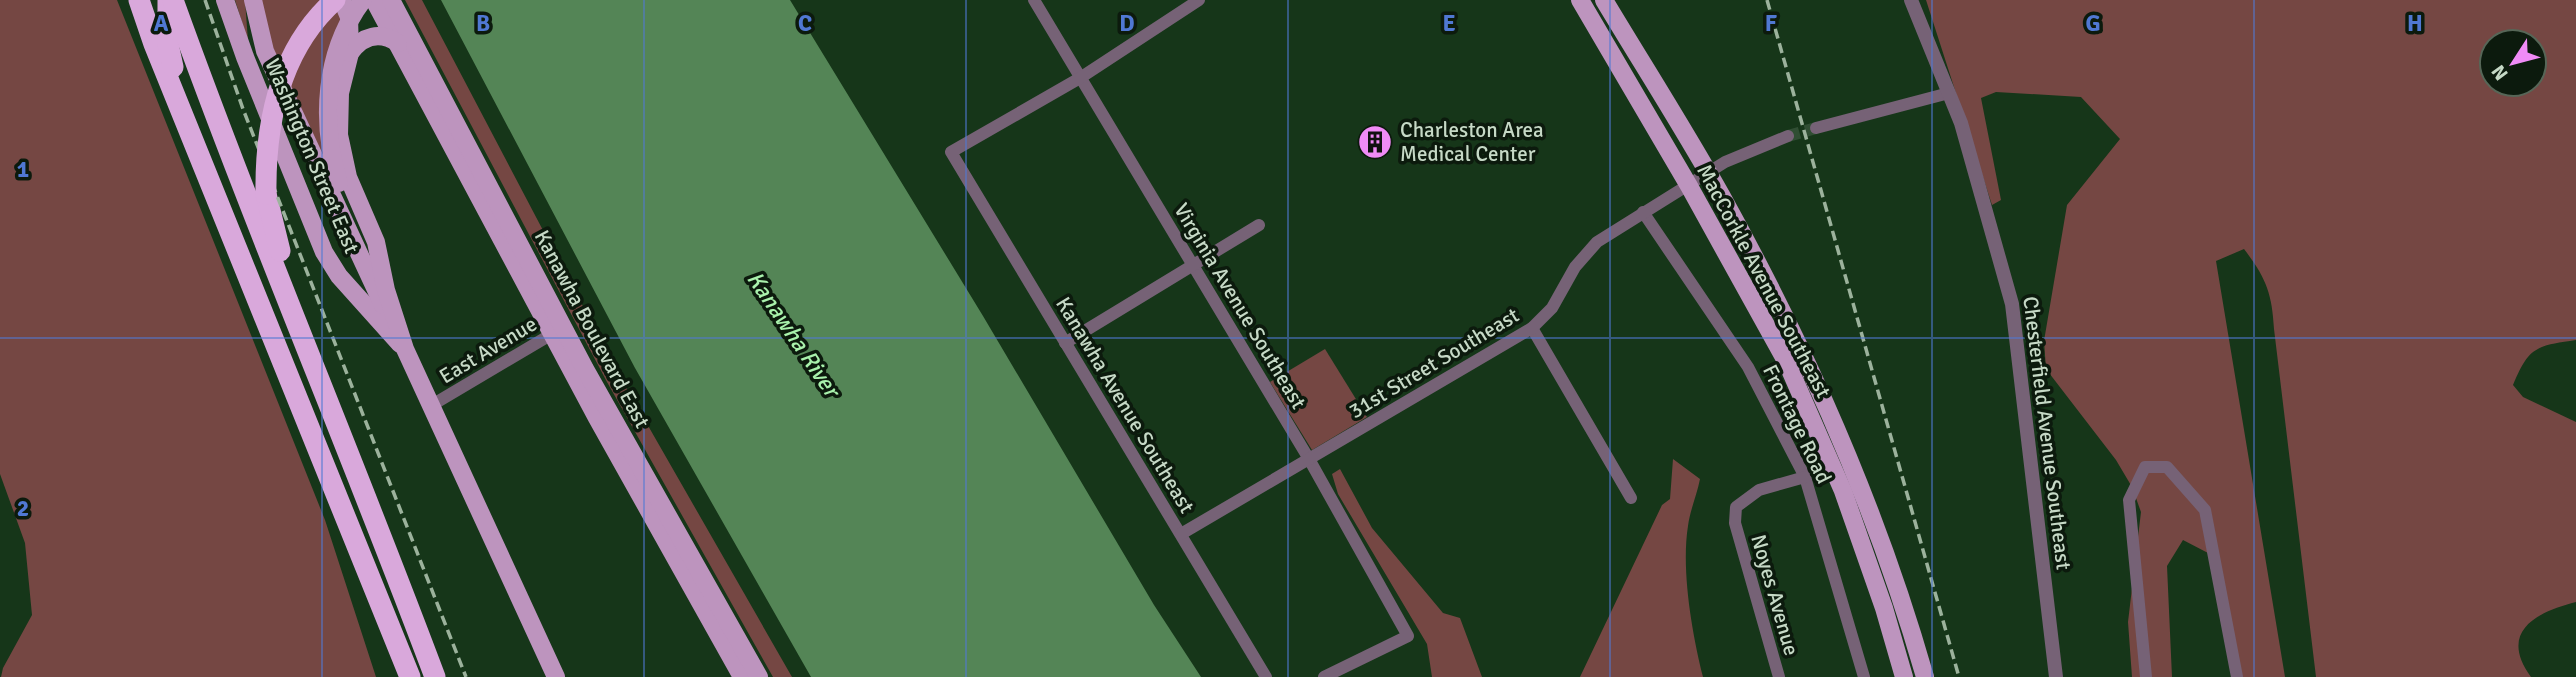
<svg xmlns="http://www.w3.org/2000/svg" width="2576" height="677" viewBox="0 0 2576 677" font-family="Signika,sans-serif">
	<style>
		.green { fill: #754743; fill-rule: evenodd }
		.water { fill: #548556 }
		.lines { fill: none; stroke-linecap: round; stroke-linejoin: round }
		.minor-tunnel { stroke: #304e33; stroke-width: 12; stroke-dasharray: 12 6; stroke-linecap: butt }
		.minor { stroke: #766276; stroke-width: 12 }
		.tertiary { stroke: #766276; stroke-width: 14 }
		.primary { stroke: #bd94be; stroke-width: 18 }
		.motorway { stroke: #d9a8db; stroke-width: 21 }
		.rail { stroke: #9cb29c; stroke-width: 3.5; stroke-dasharray: 10 5; stroke-linecap: butt }
		.primary-bridge { stroke: #bd94be; stroke-width: 18 }
		.motorway-bridge { stroke: #d9a8db; stroke-width: 21 }
		.grid { fill: none; stroke: #5078d3; stroke-width: 2; stroke-opacity: 0.55 }
		.labels { text-anchor: middle; dominant-baseline: central; stroke-width: 7; stroke-linejoin: round; paint-order: stroke }
		.poi-label { font-size: 21px; fill: #c6d9c6; stroke: #0c1a0d; text-anchor: start }
		.street-label { font-size: 21px; fill: #c6d9c6; stroke: #0c1a0d }
		.water-label { font-size: 23px; font-style: italic; fill: #a9f2ac; stroke: #0c1a0d }
		.grid-label { font-size: 23px; text-anchor: middle; font-weight: bold; fill: #5078d3; stroke: #0c1a0d; stroke-width: 7; stroke-linejoin: round; paint-order: stroke }
	</style>
	<rect width="100%" height="100%" fill="#163619"/>
	<g class="green">
		<path d="M0,0H117L325,520L376,677H1L3,668L32,615L25,543L0,474Z"/>
		<path d="M235,0H245L248,41Z"/>
		<path d="M261,0H332L344,22L326,174L276,64Z"/>
		<path d="M405,0H422L619,375L792,677H773L607,382Z"/>
		<path d="M1926,0H2576V340C2535,346 2529,347 2513,385L2523,397L2576,422V602C2536,612 2498,632 2531,677H2316L2274,329C2272,293 2266,278 2244,249L2216,261L2285,677H2238L2208,553L2183,540L2167,566L2172,677H2132L2128,622L2141,512L2132,487L2116,460L2046,369L2044,341L2067,205L2120,139L2081,97L1996,92L1981,98L2001,200L1992,205ZM2492,42H2534V84H2492Z"/>
		<path d="M1325,349L1367,417L1312,450L1270,382Z"/>
		<path d="M1673,459L1700,479C1697,495 1690,510 1688,526C1681,570 1692,633 1703,677H1580L1662,505L1670,499Z"/>
		<path d="M1340,469L1372,528L1443,613L1460,618L1482,677H1432L1427,644L1338,494L1332,474Z"/>
	</g>
	<path class="water" d="M441,0H790L983,316L1154,605L1201,677H811L635,368Z"/>
	<g class="lines">
		<path class="minor-tunnel" d="M1788,136L1816,128"/>
		<g class="minor">
			<path d="M1034,0L1309,459L1408,636L1324,677"/>
			<path d="M1199,0L1080,78L951,152L1266,677"/>
			<path d="M1816,128L1949,93"/>
			<path d="M1643,212L1748,367L1805,477L1864,677"/>
			<path d="M1532,328L1631,498"/>
			<path d="M1065,343L1259,225"/>
			<path d="M432,405L557,331"/>
			<path d="M1181,534L1532,328L1552,308L1575,267L1597,242L1725,162L1788,136"/>
			<path d="M1779,677L1735,523L1736,507L1759,490L1805,477"/>
			<path d="M2146,677L2129,500L2145,467H2167L2205,510L2237,677"/>
		</g>
		<path class="tertiary" d="M1911,0L1961,123L2012,304L2056,677"/>
		<g class="primary">
			<path d="M225,0L245,57L324,252L339,276L400,344"/>
			<path d="M253,0L265,51L383,305"/>
			<path d="M342,0L349,17L350,53L340,93L339,135L348,177L376,242L386,290L405,349L556,677"/>
			<path d="M374,0L597,418L742,677"/>
			<path d="M391,0L585,369L759,677"/>
			<path d="M1580,0L1689,186L1787,363L1843,491L1884,608L1904,677"/>
			<path d="M1604,0C1643,65 1684,129 1721,195C1806,348 1877,509 1925,677"/>
			<path d="M350,53C363,35 380,31 398,43"/>
		</g>
		<g class="motorway">
			<path d="M139,0L154,44L410,677"/>
			<path d="M168,0V44L173,67"/>
			<path d="M173,0C255,228 350,450 435,677"/>
			<path d="M266,194L280,251"/>
		</g>
		<g class="rail">
			<path d="M205,0L243,109L466,677"/>
			<path d="M1767,0L1959,677"/>
		</g>
		<path class="primary-bridge" d="M339,183C320,122 324,52 363,0"/>
		<path class="motorway-bridge" d="M266,194C265,124 280,49 335,0"/>
	</g>
	<path class="grid" d="M322,0V677M644,0V677M966,0V677M1288,0V677M1610,0V677M1932,0V677M2254,0V677M0,338H2576"/>
	<defs>
		<g id="building-disc" transform="scale(1.75)"><circle r="9.5" fill="#f08bf6" stroke="#0c1a0d"/><path d="M-4-6H4V6H1V3H-1V6H-4ZM-2.5-4.3h1.7v1.8h-1.7ZM.8-4.3h1.7v1.8H.8ZM-2.5-1h1.7V.8h-1.7ZM.8-1h1.7V.8H.8Z" fill="#111"/></g>
	</defs>
	<g fill-rule="evenodd">
		<use href="#building-disc" x="1375" y="142"/>
	</g>
	<g class="labels">
		<g class="poi-label">
			<text x="1400" y="130">Charleston Area<tspan x="1400" dy="24">Medical Center</tspan></text>
		</g>
		<g class="street-label">
			<text transform="translate(312 156) rotate(67)">Washington Street East</text>
			<text transform="translate(1764 281) rotate(62)">MacCorkle Avenue Southeast</text>
			<text transform="translate(1240 306) rotate(59)">Virginia Avenue Southeast</text>
			<text transform="translate(592 329) rotate(62)">Kanawha Boulevard East</text>
			<text transform="translate(488 350) rotate(-31)">East Avenue</text>
			<text transform="translate(1434 363) rotate(-31)">31st Street Southeast</text>
			<text transform="translate(1125 405) rotate(59)">Kanawha Avenue Southeast</text>
			<text transform="translate(1797 424) rotate(64)">Frontage Road</text>
			<text transform="translate(2047 433) rotate(83)">Chesterfield Avenue Southeast</text>
			<text transform="translate(1775 595) rotate(74)">Noyes Avenue</text>
		</g>
		<g class="water-label">
			<text transform="translate(793 334) rotate(56)">Kanawha River</text>
		</g>
	</g>
	<g class="grid-label">
		<text x="161" y="31">A</text>
		<text x="483" y="31">B</text>
		<text x="805" y="31">C</text>
		<text x="1127" y="31">D</text>
		<text x="1449" y="31">E</text>
		<text x="1771" y="31">F</text>
		<text x="2093" y="31">G</text>
		<text x="2415" y="31">H</text>
		<text x="23" y="177">1</text>
		<text x="23" y="516">2</text>
	</g>
	<g transform="translate(2513 63) rotate(234)"><circle r="33" fill="#0c1a0d" stroke="#566657" stroke-width="2"/>
	<path d="M0-5L12 26L0 18L-12 26Z" fill="#f08bf6"/>
	<text y="-10" font-size="19" font-weight="bold" text-anchor="middle" fill="#c6d9c6">N</text>
	</g>
</svg>
